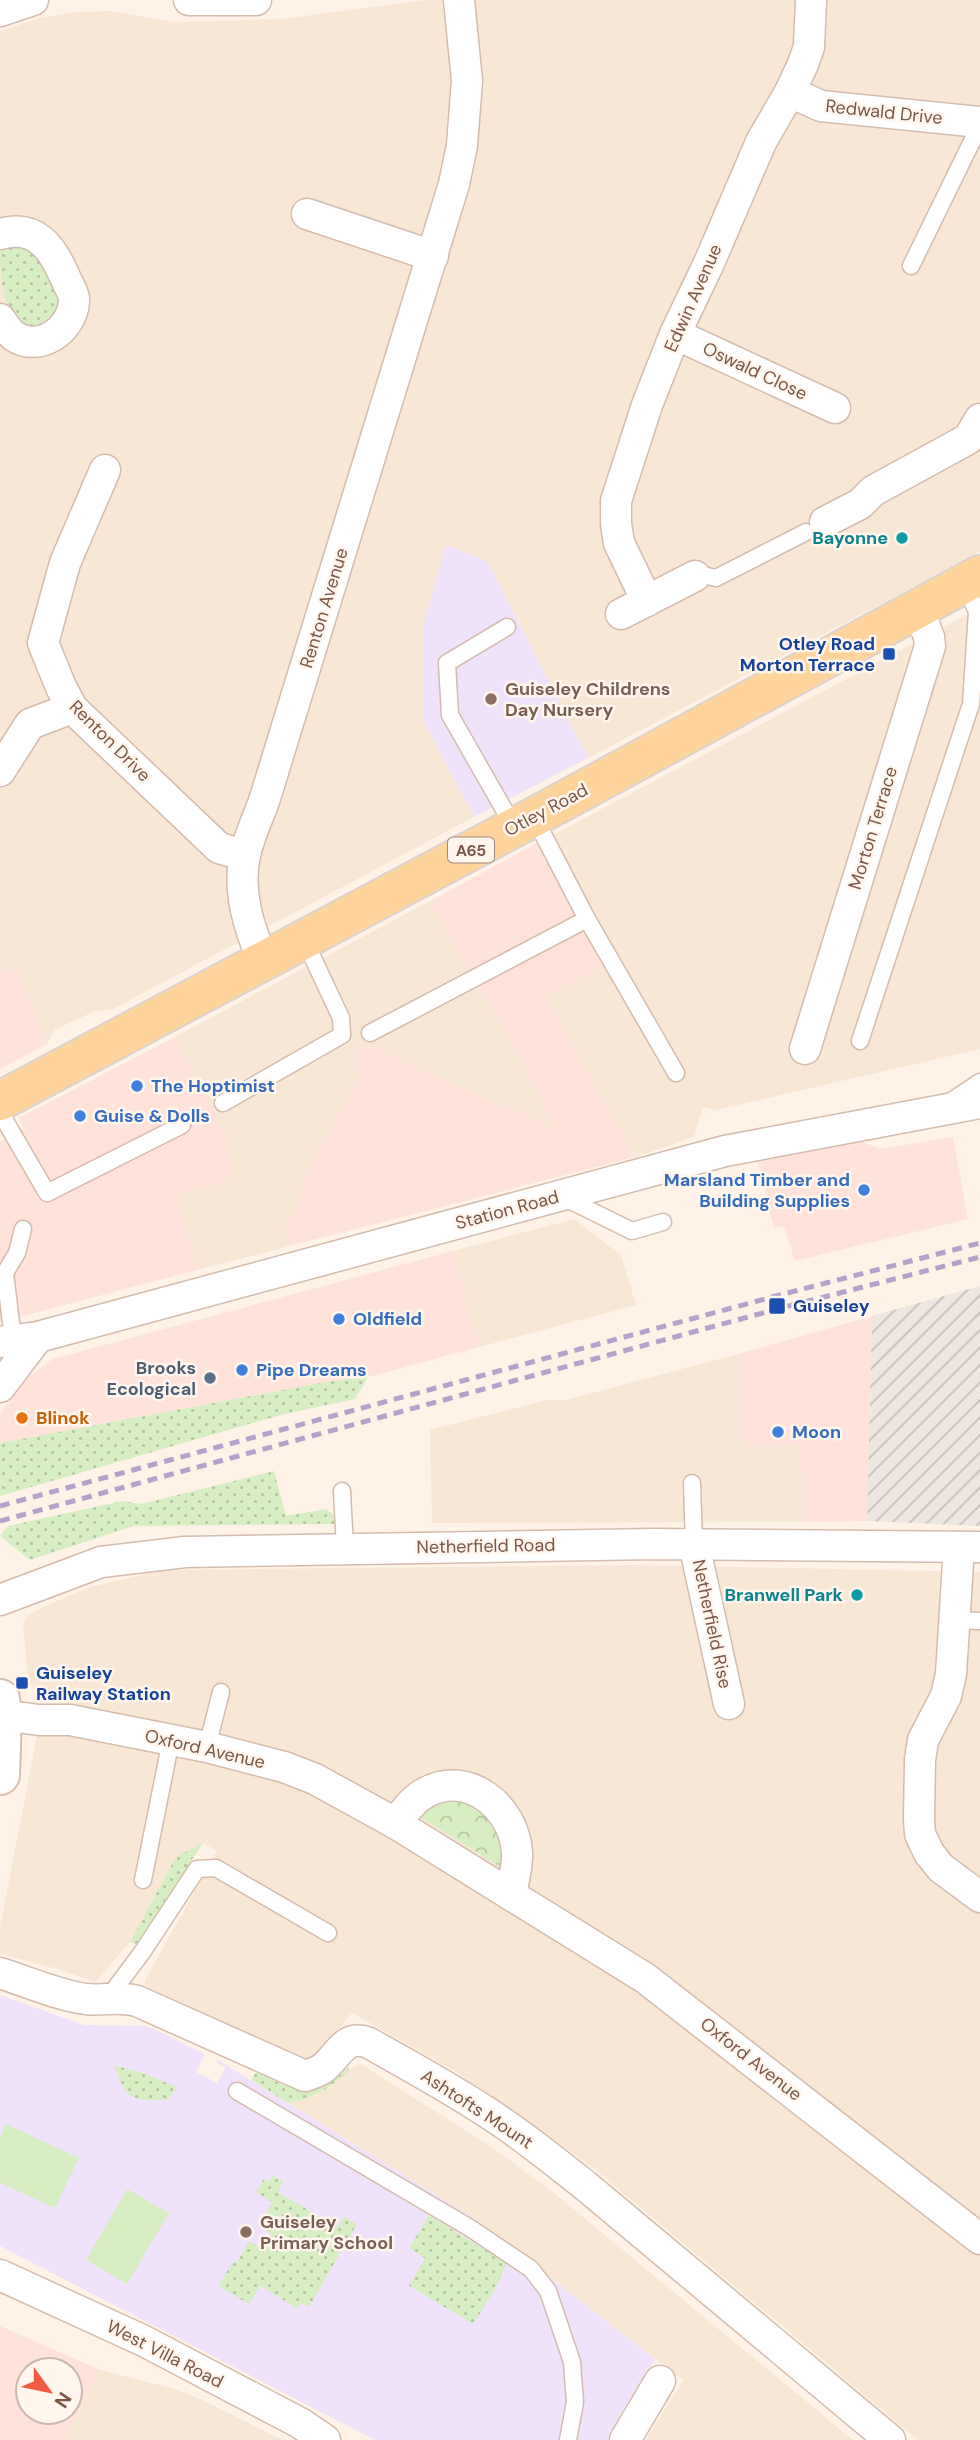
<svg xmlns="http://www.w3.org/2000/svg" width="980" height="2440" viewBox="0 0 980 2440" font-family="'DM Sans',sans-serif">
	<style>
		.residential { fill: #f9e7d6 }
		.commercial { fill: #ffe2d9; fill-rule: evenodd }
		.industrial { fill: url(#industrial-furrows) }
		.education { fill: #f0e2fb }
		.grass { fill: url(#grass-dots) }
		.forest { fill: url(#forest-crowns) }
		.garden { fill: #d7eec2 }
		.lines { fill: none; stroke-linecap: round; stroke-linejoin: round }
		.lane-casing { stroke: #d4bcad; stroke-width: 19 }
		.street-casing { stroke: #d4bcad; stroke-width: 33 }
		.secondary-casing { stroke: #dabdac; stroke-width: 42 }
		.primary-casing { stroke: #dcd3cf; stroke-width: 42 }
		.lane { stroke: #fff; stroke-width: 16 }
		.street { stroke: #fff; stroke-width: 30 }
		.secondary { stroke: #fff; stroke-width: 38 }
		.primary { stroke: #ffd39c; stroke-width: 38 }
		.rail { stroke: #b5a2ca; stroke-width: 5; stroke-dasharray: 10 7; stroke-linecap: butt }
		.culture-dot { fill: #0f9aa8; stroke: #fff7ee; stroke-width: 2.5 }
		.transit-dot { fill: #1a4fb4; stroke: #fff7ee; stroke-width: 2.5 }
		.education-dot { fill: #8d6e63; stroke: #fff7ee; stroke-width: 2.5 }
		.shop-dot { fill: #3f7fe0; stroke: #fff7ee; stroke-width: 2.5 }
		.service-dot { fill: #5c6f8a; stroke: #fff7ee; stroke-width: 2.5 }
		.food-dot { fill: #e8710a; stroke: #fff7ee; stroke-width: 2.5 }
		.labels { text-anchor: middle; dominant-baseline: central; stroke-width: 5; stroke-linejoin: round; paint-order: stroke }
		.shield { fill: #fff7ee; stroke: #a28679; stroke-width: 2 }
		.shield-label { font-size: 16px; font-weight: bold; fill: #7a5647 }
		.street-label { font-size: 18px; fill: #7a5647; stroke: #fff7ee }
		.culture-label { font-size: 18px; font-weight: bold; fill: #0d838f; stroke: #fff7ee; text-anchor: end }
		.transit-label { font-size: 18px; font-weight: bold; fill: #164399; stroke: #fff7ee; text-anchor: start }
		.education-label { font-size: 18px; font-weight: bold; fill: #785e54; stroke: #fff7ee; text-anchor: start }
		.shop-label { font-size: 18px; font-weight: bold; fill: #366cbe; stroke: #fff7ee; text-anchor: start }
		.service-label { font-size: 18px; font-weight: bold; fill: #4e5e75; stroke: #fff7ee; text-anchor: end }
		.food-label { font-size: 18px; font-weight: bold; fill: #c56008; stroke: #fff7ee; text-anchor: start }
	</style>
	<defs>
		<pattern id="industrial-furrows" width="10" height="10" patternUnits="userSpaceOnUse" patternTransform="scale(1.75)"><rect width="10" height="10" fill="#eee6e0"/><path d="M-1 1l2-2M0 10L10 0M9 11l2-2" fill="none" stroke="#c6bdb7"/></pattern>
		<pattern id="grass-dots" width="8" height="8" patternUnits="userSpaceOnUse" patternTransform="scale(1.75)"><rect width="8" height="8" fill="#d7eec2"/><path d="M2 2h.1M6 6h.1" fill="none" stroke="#b3c49f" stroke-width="1.8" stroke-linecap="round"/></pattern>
		<pattern id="forest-crowns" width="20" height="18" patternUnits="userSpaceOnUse" patternTransform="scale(1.75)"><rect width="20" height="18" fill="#d7eec2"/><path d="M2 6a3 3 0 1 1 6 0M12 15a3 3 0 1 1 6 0" fill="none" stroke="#b3c49f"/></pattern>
	</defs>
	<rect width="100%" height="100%" fill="#fef3e6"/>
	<g class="residential">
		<path d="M425,0H980V552L588,758L487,561L424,722L474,817L113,1009L93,1012L54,1030L47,1044L17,967L0,972V31L40,18L76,12L110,11L174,22L282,19Z"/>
		<path d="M980,608V1049L716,1110L703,1107L694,1137L635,1157L545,996L536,844Z"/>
		<path d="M430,901L469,973L479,985L518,1054L555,1130L358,1072V1079L314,1158L307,1172L295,1213L286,1225L293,1245L197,1270L176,1196L234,1177L227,1139L175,1037Z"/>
		<path d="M574,1219L621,1255L636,1305L479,1347L453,1251Z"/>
		<path d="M738,1354L741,1446L802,1445L803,1522L432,1523L430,1430L547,1400H566Z"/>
		<path d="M638,1565L980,1572V2440H918L598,2172L537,2127L453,2070L352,2013L317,2055L306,2060L145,1986V1980L217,1851L203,1843L178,1856L172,1864L130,1942L96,1982L57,1969L0,1954V1928L37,1735H45L52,1692L35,1689L28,1681L23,1624L27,1616L43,1607L90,1587L164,1570Z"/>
		<path d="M361,2064L493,2148L549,2189L853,2440H646L683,2380L472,2217L288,2103L311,2097L357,2065Z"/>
		<path d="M98,2369L174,2389L200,2399L282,2440H65Z"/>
	</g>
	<g class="commercial">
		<path d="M536,844L603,965L545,996L635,1157L293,1245L286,1225L295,1213L307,1172L314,1158L358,1079L354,1051L366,1045L555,1129L518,1054L479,985L469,973L430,901Z"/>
		<path d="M17,967L47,1044L0,1069V972Z"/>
		<path d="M175,1037L227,1139L234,1177L177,1196L197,1270L0,1322V1142L24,1129L19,1118Z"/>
		<path d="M953,1137L968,1219L795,1261L784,1226L774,1228L757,1161L856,1140L881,1149Z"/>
		<path d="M453,1251L479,1347L368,1377L331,1381L0,1443V1414L28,1377L53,1359Z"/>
		<path d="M872,1316L867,1521L803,1522L802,1445L741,1446L738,1354Z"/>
		<path d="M0,2326L98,2369L65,2440H0ZM28,2370H70V2412H28Z"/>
	</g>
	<path class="industrial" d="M980,1286V1526L867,1521L872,1316Z"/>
	<g class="education">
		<path d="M446,545L487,561L588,758L474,817L424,722L423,625Z"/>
		<path d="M0,1995L84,2025L145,2026L158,2031L205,2054L196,2072L217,2083L226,2067L216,2062L218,2060L472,2217L655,2359L620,2414L613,2440H375L0,2246Z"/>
	</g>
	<g class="grass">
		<path d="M5,241C13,243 25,245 32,250C40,255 45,265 49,273C64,300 67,311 39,328C0,320 0,281 0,243Z"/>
		<path d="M368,1377L355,1399L284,1414L0,1496V1443L331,1381Z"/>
		<path d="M274,1471L286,1516L326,1509L334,1515V1524L134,1526L30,1560L0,1536L8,1526L122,1501L141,1504Z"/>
		<path d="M203,1843L136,1944L130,1942L172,1864L178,1856Z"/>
		<path d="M114,2065L146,2074L176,2087L168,2100C130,2100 127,2102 114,2065Z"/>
		<path d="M348,2068L351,2069C333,2086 313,2099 288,2103L251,2080L256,2072C296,2090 312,2104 348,2068Z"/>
		<path d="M273,2176L283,2181L278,2192L337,2227L344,2217L357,2224L309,2307L301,2303L298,2309L260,2286L249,2304L218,2286L233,2262L236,2263L249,2241L263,2249L271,2234L258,2226L272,2202L256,2192L264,2179L269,2181Z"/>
		<path d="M429,2215L478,2246L508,2261L494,2291L473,2324L409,2286L425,2258L409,2248Z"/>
	</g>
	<path class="forest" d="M449,1798L473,1802L499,1827L507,1871L417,1815L423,1809Z"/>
	<g class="garden">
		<path d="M6,2124L79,2158L55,2208L0,2183V2137Z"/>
		<path d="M127,2189L169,2213L127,2284L86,2260Z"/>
	</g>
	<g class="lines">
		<g class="lane-casing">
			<g id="lane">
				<path d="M911,266L980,125"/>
				<path d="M695,576H707L716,578L806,532"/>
				<path d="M507,627L447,663L450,715L514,827"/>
				<path d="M534,817L587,919L676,1073"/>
				<path d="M370,1033L587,919"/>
				<path d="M860,1041L971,704L977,612L965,584"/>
				<path d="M950,1102L980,1082"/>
				<path d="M223,1103L342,1035L341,1018L304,939"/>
				<path d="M0,1112L47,1193L182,1125"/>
				<path d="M563,1197L632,1231L663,1222"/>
				<path d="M13,1339L5,1273L17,1253L23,1229"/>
				<path d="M692,1483L694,1544"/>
				<path d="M342,1491L345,1548"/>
				<path d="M955,1620L980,1621"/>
				<path d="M207,1747L221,1692"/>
				<path d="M143,1880L171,1740"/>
				<path d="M108,1998L143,1951L197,1869L216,1868L328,1933"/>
				<path d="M237,2091L470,2228L531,2269L548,2291L572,2362L575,2402L568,2440"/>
			</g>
		</g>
		<g class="street-casing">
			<g id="street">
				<path d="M189,0H256"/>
				<path d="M0,11L33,0"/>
				<path d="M790,92L821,106L980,122"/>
				<path d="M307,214L433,256"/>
				<path d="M0,234C36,224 52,247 65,277C68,285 75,294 74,302C72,330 39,353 14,336C9,332 3,324 0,319"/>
				<path d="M675,334L835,408"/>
				<path d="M105,470L65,563L43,643L61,687L72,708L219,848L244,855"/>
				<path d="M825,522L860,504L873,491L968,439L980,419"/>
				<path d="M647,601L619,543L616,524V501L647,405L675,334L709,263L761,142L790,92L803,64L809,47L811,0"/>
				<path d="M621,614L695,576"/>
				<path d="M0,771L30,724L72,708"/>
				<path d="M263,961C249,928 237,891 245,855C249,836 259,816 265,798L454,184L462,145L467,81L459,0"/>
				<path d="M805,1049L930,646L929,637L918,608"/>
				<path d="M0,1342L38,1337L725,1151L980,1103"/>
				<path d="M0,1387L38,1337"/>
				<path d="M694,1544L729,1704"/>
				<path d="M959,1547L951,1674L946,1696L923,1740L920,1760L919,1819L920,1834L929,1853L941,1868L980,1897"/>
				<path d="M0,1600L101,1562L185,1552L653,1544L980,1547"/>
				<path d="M2,1715L39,1720H70L207,1747L284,1767L315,1779L395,1823L645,1978L980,2239"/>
				<path d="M395,1823C404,1813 413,1799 425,1793C468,1769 514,1807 517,1852C518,1866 513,1881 511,1895"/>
				<path d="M0,1973C28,1982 57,1995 86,1999C104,2001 119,1996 137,2001L305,2076C311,2074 317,2072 322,2069C339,2057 343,2033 369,2043C413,2068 458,2092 500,2121C530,2141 558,2164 587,2187L890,2440"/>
				<path d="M0,2275L144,2341L300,2423L325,2440"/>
				<path d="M625,2440L660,2381"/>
			</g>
		</g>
		<g class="secondary-casing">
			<path id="secondary" d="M0,1699L2,1715L0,1775"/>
		</g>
		<g class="primary-casing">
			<path id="primary" d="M0,1101L534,817L980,575"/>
		</g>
		<use href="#lane" class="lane"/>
		<use href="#street" class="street"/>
		<use href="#secondary" class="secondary"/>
		<use href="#primary" class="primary"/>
		<g class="rail">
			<path d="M0,1506L776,1296L980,1243"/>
			<path d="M0,1521L781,1308L980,1257"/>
		</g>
	</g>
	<g class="culture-dot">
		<circle cx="902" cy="538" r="7"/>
		<circle cx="857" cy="1595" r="7"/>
	</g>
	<g class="transit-dot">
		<rect x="882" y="647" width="14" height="14" rx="3.5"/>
		<rect x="768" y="1297" width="18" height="18" rx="3.5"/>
		<rect x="15" y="1676" width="14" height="14" rx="3.5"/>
	</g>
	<g class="education-dot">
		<circle cx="491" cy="699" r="7"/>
		<circle cx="246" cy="2232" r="7"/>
	</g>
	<g class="shop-dot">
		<circle cx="137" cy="1086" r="7"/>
		<circle cx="80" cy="1116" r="7"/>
		<circle cx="864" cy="1190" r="7"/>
		<circle cx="339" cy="1319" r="7"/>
		<circle cx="242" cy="1370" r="7"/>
		<circle cx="778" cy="1432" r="7"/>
	</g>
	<circle class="service-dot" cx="210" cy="1378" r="7"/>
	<circle class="food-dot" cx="22" cy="1418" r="7"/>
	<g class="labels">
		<rect class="shield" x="448" y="837.5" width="46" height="25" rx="5"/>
		<g class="shield-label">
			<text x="471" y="850">A65</text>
		</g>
		<g class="street-label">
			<text transform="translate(884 112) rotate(6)">Redwald Drive</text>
			<text transform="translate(693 298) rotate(-66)">Edwin Avenue</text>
			<text transform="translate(755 371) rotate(25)">Oswald Close</text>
			<text transform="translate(324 608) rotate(-73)">Renton Avenue</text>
			<text transform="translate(110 741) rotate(45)">Renton Drive</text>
			<text transform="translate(546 810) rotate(-28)">Otley Road</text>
			<text transform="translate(873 828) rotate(-73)">Morton Terrace</text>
			<text transform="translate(507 1210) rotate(-15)">Station Road</text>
			<text transform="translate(486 1546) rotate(-1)">Netherfield Road</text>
			<text transform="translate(712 1624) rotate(78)">Netherfield Rise</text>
			<text transform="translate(205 1749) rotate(13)">Oxford Avenue</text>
			<text transform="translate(751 2059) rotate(38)">Oxford Avenue</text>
			<text transform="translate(477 2109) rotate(33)">Ashtofts Mount</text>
			<text transform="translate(165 2354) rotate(27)">West Villa Road</text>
		</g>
		<g class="culture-label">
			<text x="888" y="538">Bayonne</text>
			<text x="843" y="1595">Branwell Park</text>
		</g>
		<g class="transit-label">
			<text x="875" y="644" text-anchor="end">Otley Road<tspan x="875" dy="21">Morton Terrace</tspan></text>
			<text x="793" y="1306">Guiseley</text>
			<text x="36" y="1673">Guiseley<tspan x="36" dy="21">Railway Station</tspan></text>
		</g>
		<g class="education-label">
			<text x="505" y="689">Guiseley Childrens<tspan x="505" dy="21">Day Nursery</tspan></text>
			<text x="260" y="2222">Guiseley<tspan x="260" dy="21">Primary School</tspan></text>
		</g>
		<g class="shop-label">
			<text x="151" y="1086">The Hoptimist</text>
			<text x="94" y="1116">Guise &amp; Dolls</text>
			<text x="850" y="1180" text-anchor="end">Marsland Timber and<tspan x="850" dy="21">Building Supplies</tspan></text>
			<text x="353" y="1319">Oldfield</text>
			<text x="256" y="1370">Pipe Dreams</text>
			<text x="792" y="1432">Moon</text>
		</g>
		<g class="service-label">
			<text x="196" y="1368">Brooks<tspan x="196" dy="21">Ecological</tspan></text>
		</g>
		<g class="food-label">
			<text x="36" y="1418">Blinok</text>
		</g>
	</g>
	<g transform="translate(49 2391) rotate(123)"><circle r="33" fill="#fff7ee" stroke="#cab7ab" stroke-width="2"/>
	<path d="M0-5L12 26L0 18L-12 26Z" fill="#f35b40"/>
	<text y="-10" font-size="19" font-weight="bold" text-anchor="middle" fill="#7a5647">N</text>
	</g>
</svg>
